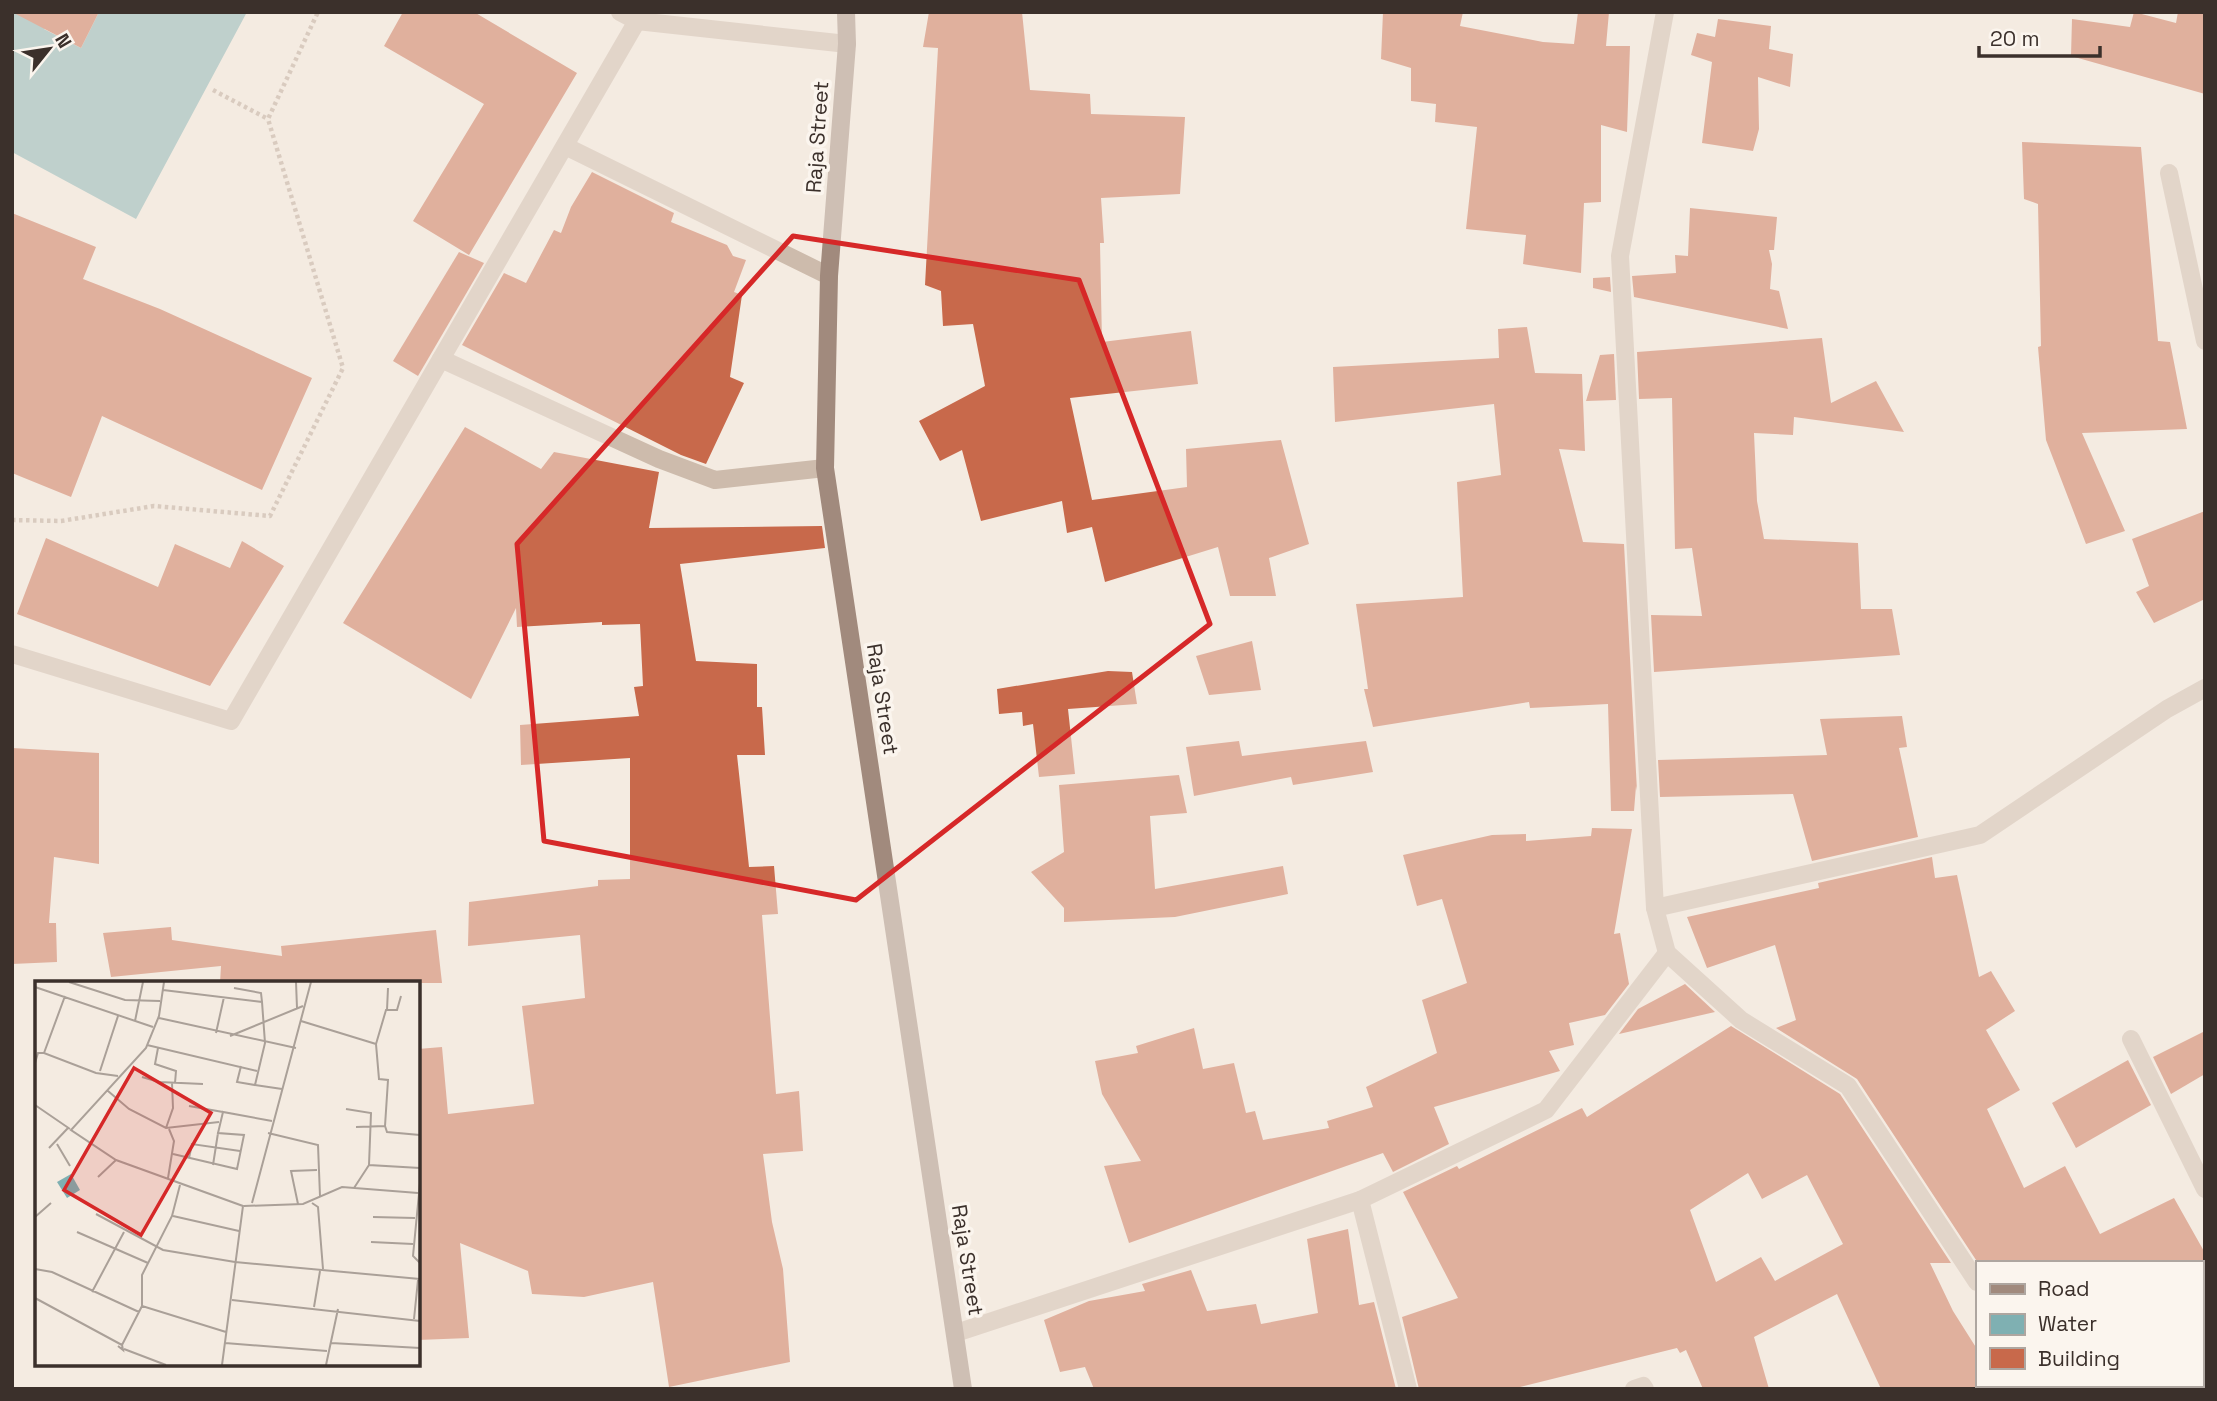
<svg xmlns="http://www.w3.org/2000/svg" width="2217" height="1401" viewBox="0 0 2217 1401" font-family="'Space Grotesk',sans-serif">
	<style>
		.water { fill: #7fb0b2 }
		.building { fill: #c8694b; fill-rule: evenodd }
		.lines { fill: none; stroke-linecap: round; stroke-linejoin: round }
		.path { stroke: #b9a596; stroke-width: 4.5; stroke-dasharray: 3.5 3.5; stroke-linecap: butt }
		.service { stroke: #cdbbac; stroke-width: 18 }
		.minor { stroke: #cdbbac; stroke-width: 18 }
		.secondary { stroke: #a18a7d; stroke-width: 18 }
		.marked { fill: none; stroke: #d62828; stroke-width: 5; stroke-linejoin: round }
		.labels { text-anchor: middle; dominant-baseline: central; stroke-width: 7; stroke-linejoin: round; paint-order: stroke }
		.street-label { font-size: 21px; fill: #3b302b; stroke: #fbf5ee }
		.inset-road { fill: none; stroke: #aaa098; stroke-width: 2 }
		.view { fill: #d62828; fill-opacity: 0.15; stroke: #d62828; stroke-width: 3.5 }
		.inset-edge { fill: none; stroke: #3b302b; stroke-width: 3.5 }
	</style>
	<rect width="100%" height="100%" fill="#f4ebe1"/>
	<path class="water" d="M12,12H52L44,29L81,48L99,12H247L136,219L12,152Z"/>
	<g class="building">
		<path d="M12,12H99L81,48Z"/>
		<path d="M403,12H474L577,73L469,255L413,221L484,104L384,46Z"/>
		<path d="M929,12H1022L1030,90L1090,94L1091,114L1185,117L1180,194L1101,198L1104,243H1100L1102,342L1191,331L1198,384L1070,398L1092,500L1187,487L1186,449L1281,440L1309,544L1269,558L1276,596H1230L1218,547L1105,582L1092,527L1067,533L1062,501L981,521L962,450L940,461L919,421L985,386L973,324L943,326L941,291L925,285L938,48L923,47Z"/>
		<path d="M1383,12H1463L1460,26L1543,42L1574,44L1578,12H1609L1606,46H1630L1627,132L1601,125V202L1584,203L1581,273L1523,264L1526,235L1466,229L1477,127L1435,122L1436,104L1411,101V68L1381,59Z"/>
		<path d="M2134,12L2176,23L2178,12H2205V94L2071,56L2072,19L2130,27Z"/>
		<path d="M1718,19L1771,26L1769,49L1793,54L1790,87L1758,77L1759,129L1753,151L1702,143L1712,62L1691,55L1697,33L1715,37Z"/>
		<path d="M2022,142L2141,147L2158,341L2170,342L2187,429L2082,433L2125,531L2086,544L2046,440L2038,347L2041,346L2038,204L2024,199Z"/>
		<path d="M592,172L674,213L671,222L727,245L733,256L746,260L734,292L742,295L730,377L744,383L706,464L681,455L462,345L504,273L526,283L554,230L561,233L571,207Z"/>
		<path d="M1690,208L1777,217L1774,250H1769L1772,264L1770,289L1779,291L1788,329L1634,297L1632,276L1676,273L1675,255L1688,256Z"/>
		<path d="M12,213L96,247L83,279L160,309L312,378L262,490L102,416L71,497L12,473Z"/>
		<path d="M459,252L484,263L418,376L393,361Z"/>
		<path d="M1610,277L1611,292L1593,288V278Z"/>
		<path d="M1527,327L1535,373L1582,374L1585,451L1559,449L1583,542L1624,544L1637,791L1636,786L1634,811H1611L1608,704L1530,708L1529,702L1373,727L1364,689H1368L1356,604L1463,597L1457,482L1501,475L1494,404L1335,422L1333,367L1499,358L1498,329Z"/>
		<path d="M1822,338L1831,403L1876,381L1904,432L1794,417L1793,435L1754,433L1757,501L1764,539L1858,543L1861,609H1892L1900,655L1654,672L1651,615L1702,616L1692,548L1675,549L1672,398L1639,399L1637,352Z"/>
		<path d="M1614,354L1616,400L1586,401L1600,355Z"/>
		<path d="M465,427L541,469L554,452L659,472L649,528L822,526L825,548L680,564L696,661L757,664V707H762L765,755H737L749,867L774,866L778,914L762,915L776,1094L799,1091L803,1151L763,1154L772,1222L783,1269L790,1362L669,1387L653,1282L584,1297L532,1294L528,1271L460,1243L469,1338L418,1340V1049L442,1047L448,1114L534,1104L522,1006L585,998L580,935L468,946L469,902L598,886V880L630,879V758L521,765L520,725L639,716L634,687L643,686L640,624L602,625V622L517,627L516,608L471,699L343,623Z"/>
		<path d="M2205,511V599L2154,623L2136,592L2149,586L2132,539Z"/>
		<path d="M46,538L158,587L175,544L230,568L242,541L284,566L210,686L17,614Z"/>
		<path d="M1252,641L1261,690L1209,695L1196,656Z"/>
		<path d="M1108,671L1132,672L1137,704L1068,709L1075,774L1039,777L1033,724L1023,726L1022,712L999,714L997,689Z"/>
		<path d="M1902,716L1907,747L1899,748L1918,837L1812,861L1793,794L1660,797L1658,760L1827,755L1820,719Z"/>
		<path d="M1239,741L1242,756L1366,741L1373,772L1293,785L1291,777L1194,796L1186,747Z"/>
		<path d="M12,748L99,753V864L54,857L49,923H56L57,962L12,964Z"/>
		<path d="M1179,775L1187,813L1150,816L1155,889L1283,866L1288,894L1175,917L1064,922V908L1031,872L1064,852L1059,785Z"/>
		<path d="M1592,828L1632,829L1614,934L1620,933L1629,984L1605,1015L1569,1023L1574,1045L1549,1051L1560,1071L1434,1107L1449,1144L1393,1172L1383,1153L1129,1243L1104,1166L1141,1161L1102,1094L1095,1061L1138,1053L1136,1046L1194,1028L1203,1069L1234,1063L1246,1113L1255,1111L1263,1140L1329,1128L1327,1121L1373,1107L1366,1087L1437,1053L1422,1000L1467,983L1442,899L1417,906L1403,855L1492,835L1526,834V841L1591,836Z"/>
		<path d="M1932,857L1935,878L1957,875L1979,977L1991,971L2015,1011L1986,1030L2020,1090L1987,1109L2024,1188L2065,1166L2100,1234L2174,1198L2205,1253V1263H1978L1857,1079L1776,1028L1796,1020L1775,945L1707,968L1687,917L1819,888L1818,883Z"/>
		<path d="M171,927L172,940L282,956L281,946L436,930L442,983H220L221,966L111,977L103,933Z"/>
		<path d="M1685,984L1715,1012L1619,1034L1638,1009Z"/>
		<path d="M1731,1026L1840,1094L1951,1263H1930L1953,1311L1977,1349V1389H1881L1837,1294L1754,1337L1769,1389H1703L1686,1350L1680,1353L1677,1348L1512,1389H1419L1402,1317L1458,1298L1403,1192L1457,1166L1459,1169L1582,1108L1587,1117ZM1748,1173L1762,1199L1807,1175L1843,1244L1775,1281L1761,1257L1716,1282L1690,1210Z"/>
		<path d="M2205,1031V1074L2171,1094L2153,1057Z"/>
		<path d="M2128,1060L2151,1105L2076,1148L2052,1103Z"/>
		<path d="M1348,1229L1359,1305L1374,1302L1396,1389H1094L1085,1367L1060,1372L1044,1320L1089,1301L1145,1291L1142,1284L1191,1270L1207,1311L1256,1304L1261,1324L1318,1313L1307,1239Z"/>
	</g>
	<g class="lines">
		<g class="path">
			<path d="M213,90L268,119"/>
			<path d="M12,520L61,521L154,506L270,516L343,368L268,119L318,12"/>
		</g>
		<path class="service" d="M12,654L231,721L637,21L620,12"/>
		<g class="minor">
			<path d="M1665,12L1620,256L1655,908L1667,953L1741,1020L1848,1086L1977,1282"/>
			<path d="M637,21L847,44"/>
			<path d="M565,146L829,276"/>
			<path d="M2169,173L2205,341"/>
			<path d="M441,359L659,459L715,480L825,468"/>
			<path d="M1655,908L1980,835L2167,709L2205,688"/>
			<path d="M2131,1039L2205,1189"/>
			<path d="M1360,1200L1408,1389"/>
			<path d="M956,1333L1360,1200L1546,1110L1667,953"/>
			<path d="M2046,1385L2048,1389"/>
			<path d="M1634,1389L1643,1386L1645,1389"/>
		</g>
		<path class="secondary" d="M846,12L847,44L829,276L825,468L963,1389"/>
	</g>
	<path d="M0 0H2217V1401H0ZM793,236L1079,280L1210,624L856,900L544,841L517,544Z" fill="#f4ebe1" fill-opacity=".55" fill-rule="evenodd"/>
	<path class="marked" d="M793,236L1079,280L1210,624L856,900L544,841L517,544Z"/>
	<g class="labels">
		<g class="street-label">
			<text transform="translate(817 137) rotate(-86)">Raja Street</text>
			<text transform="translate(883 699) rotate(81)">Raja Street</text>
			<text transform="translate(968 1260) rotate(81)">Raja Street</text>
		</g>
	</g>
	<g transform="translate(35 981)">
		<rect width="385" height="385" fill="#f4ebe1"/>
		<path d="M36,193L45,209L32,217L22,201Z" fill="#7fb0b2"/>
		<path class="inset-road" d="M34,1L90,19L125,20M129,1L124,35L111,67L36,149L81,179L208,225L187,384M261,1L262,27M0,6L118,46M199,7L226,12L227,21M128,9L227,21L230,62L220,104L202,101L206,85M352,29L353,7M124,37L261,67M100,40L108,1M266,40L341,63M181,52L189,16M195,55L268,25M112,64L222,90M123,67L120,83L141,90L140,102M9,72L30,15M0,82L3,72H9L61,92L83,95M65,90L83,35M107,96L124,101L168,103M220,104L247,108M73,110L94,128L131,147L184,141M0,124L35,148M154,125L188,131M311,128L336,132L334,184L385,187M350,145L352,151L385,154M321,146L350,145L353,99L344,98L341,63L351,29H362L366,15M131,147L138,127L137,102M233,152L283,164L285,215M22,163L35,185M14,167L33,147M138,173L202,188L209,154L183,152L188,131L237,140M154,177L157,163L205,170M178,184L183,152M63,196L81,179M133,197L139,160L134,148M385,202L378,275L385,282M145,204L137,235L107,294V325L191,351M319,207L334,184M217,222L276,1M277,222L283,226L288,288M263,223L256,190L282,189M209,225L268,223L307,206L383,212M61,233L128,269L200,281M138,235L204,250M0,236L16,222M338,236L380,237M42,251L113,282M336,261L378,263M200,281L385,298M0,288L17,291L104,331M57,311L89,251M0,317L87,364L88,369L83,365M197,319L385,340M279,326L285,290M379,338L383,299M190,362L292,370M296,362L385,367M87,364L107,325M89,368L131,384M291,384L303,328"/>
		<path class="view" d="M99,87L176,132L106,254L29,209Z"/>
		<rect width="385" height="385" class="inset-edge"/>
	</g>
	<rect width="2217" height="1401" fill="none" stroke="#3b302b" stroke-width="28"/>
	<rect x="1976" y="1261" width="228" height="126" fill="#fbf5ee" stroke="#aea6a0" stroke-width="2"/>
	<rect x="1990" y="1284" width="35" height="10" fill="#a18a7d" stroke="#aea6a0" stroke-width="2"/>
	<text x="2038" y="1296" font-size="21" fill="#3b302b">Road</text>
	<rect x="1990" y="1314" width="35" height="21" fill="#7fb0b2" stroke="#aea6a0" stroke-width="2"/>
	<text x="2038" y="1331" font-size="21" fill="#3b302b">Water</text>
	<rect x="1990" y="1348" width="35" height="21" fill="#c8694b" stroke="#aea6a0" stroke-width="2"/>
	<text x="2038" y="1366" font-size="21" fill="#3b302b">Building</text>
	<g transform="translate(49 49) rotate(60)" stroke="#fbf5ee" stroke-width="5" paint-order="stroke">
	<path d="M0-5L12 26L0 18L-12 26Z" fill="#3b302b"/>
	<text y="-10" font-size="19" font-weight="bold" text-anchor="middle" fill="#3b302b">N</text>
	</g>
	<path d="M1979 46v10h121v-10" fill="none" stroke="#3b302b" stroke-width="3.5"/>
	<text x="1990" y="46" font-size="21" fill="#3b302b" stroke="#fbf5ee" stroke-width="5" paint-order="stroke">20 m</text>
</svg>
